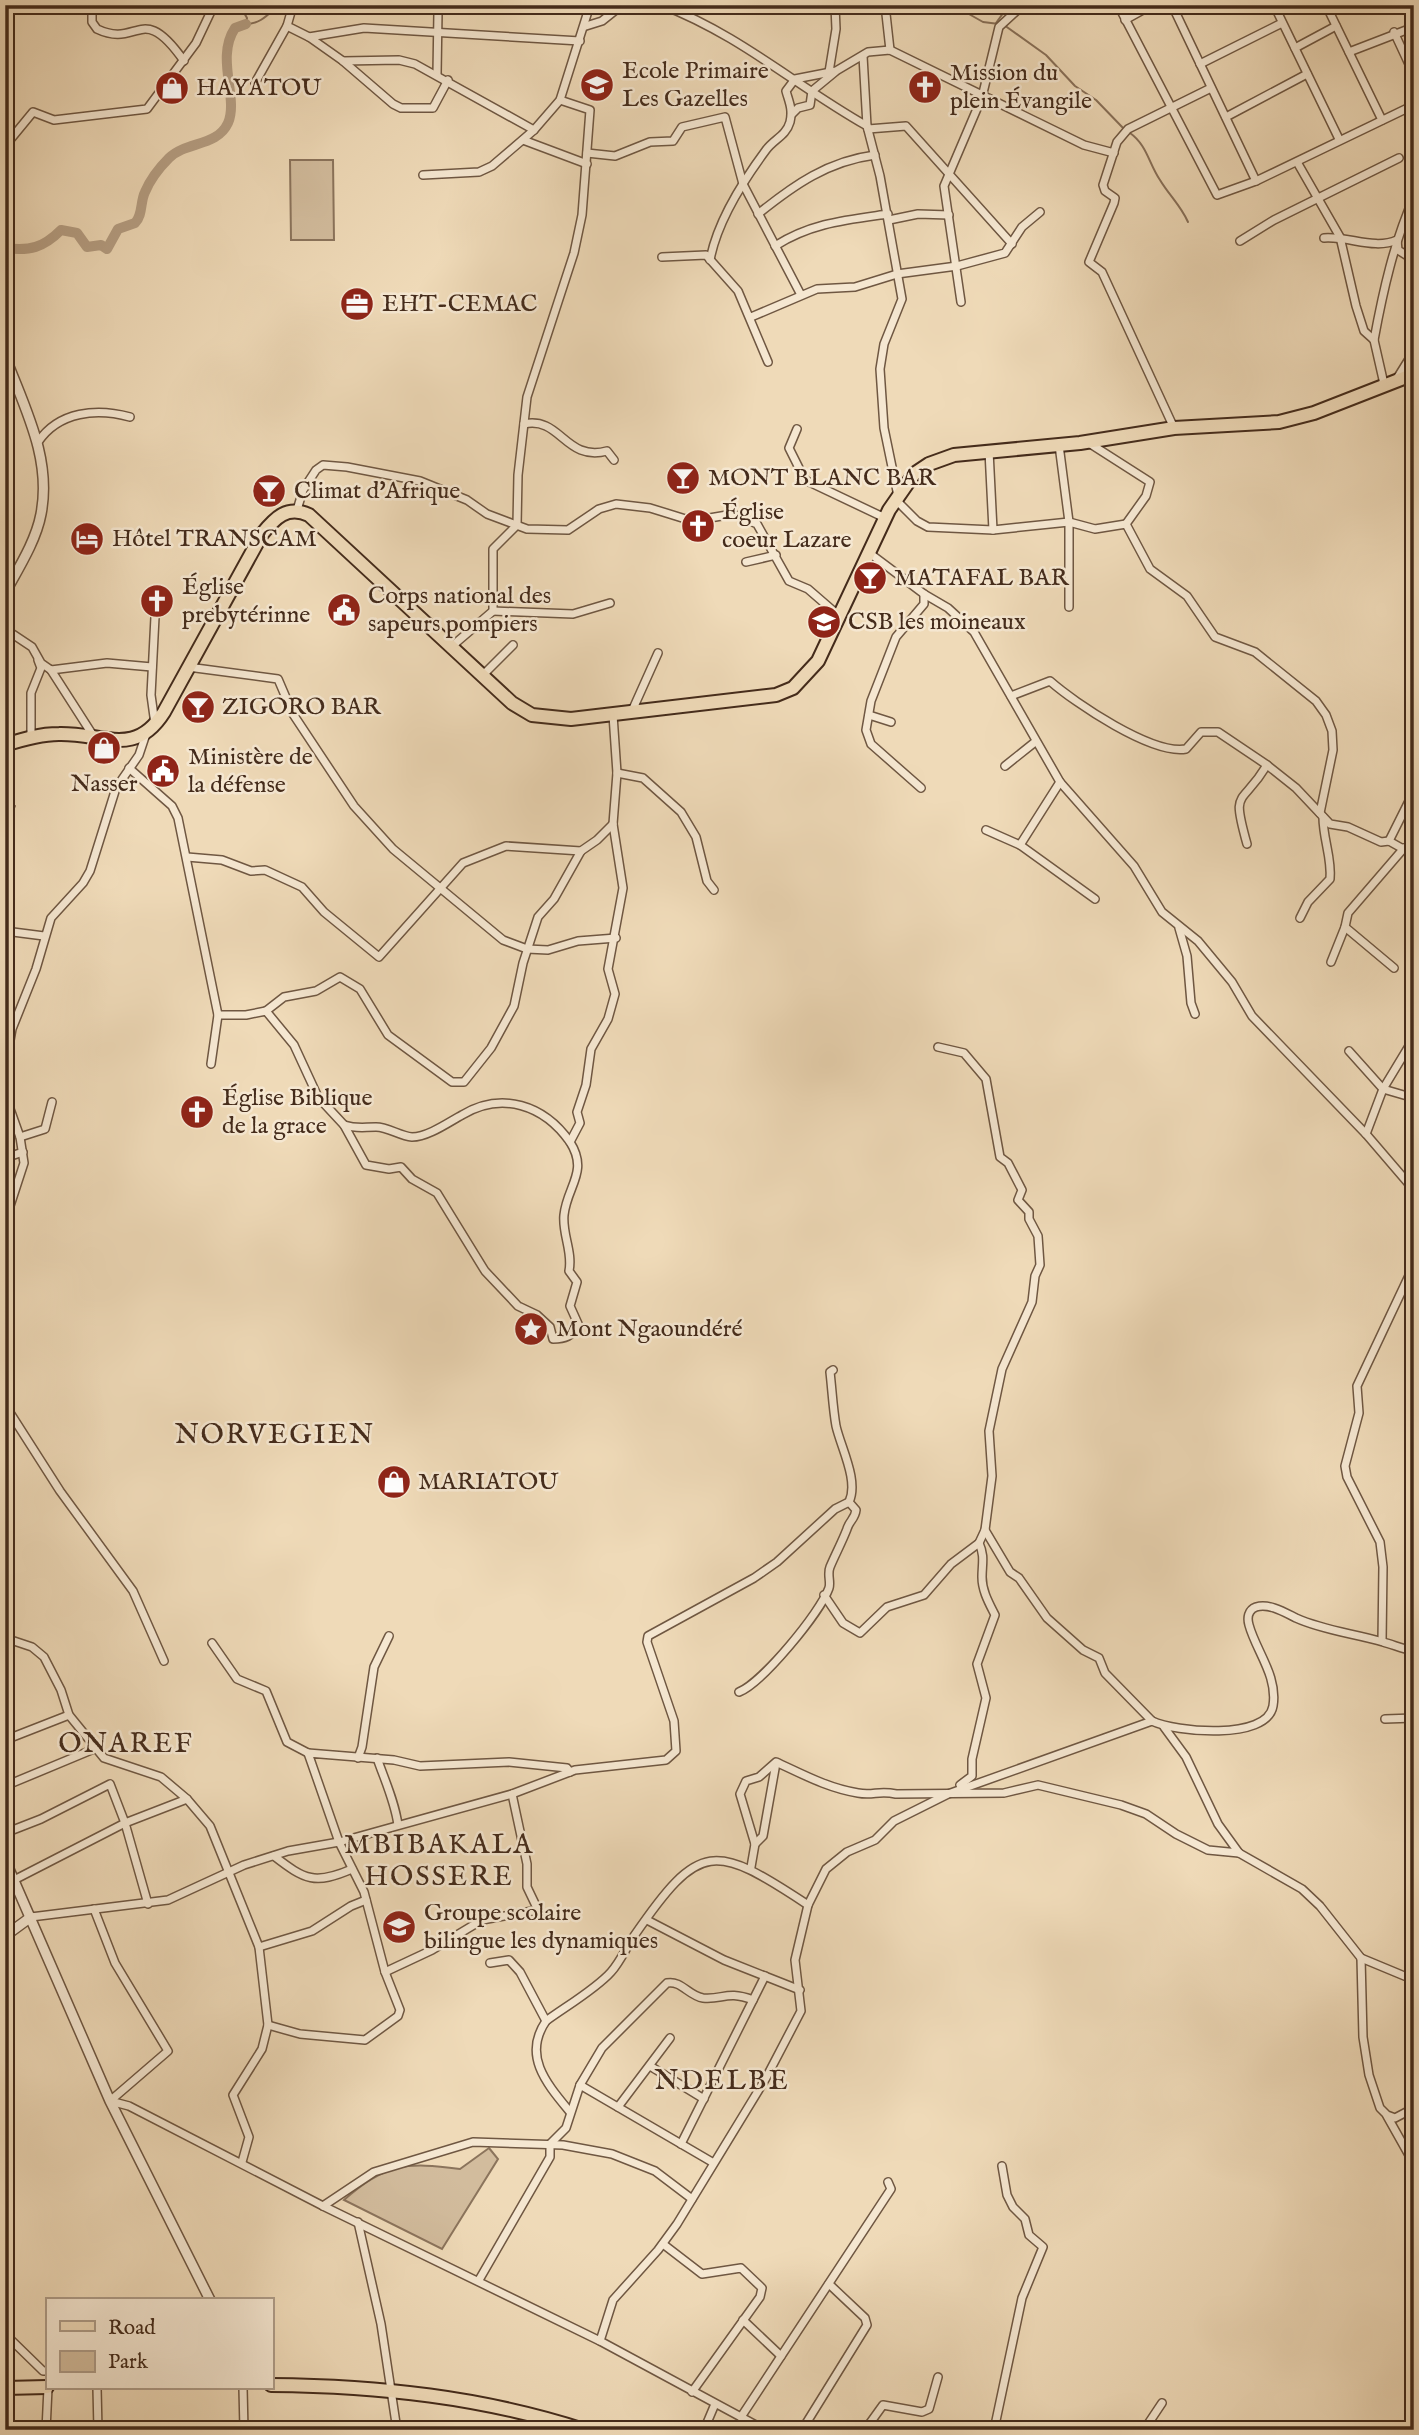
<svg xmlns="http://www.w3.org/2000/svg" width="1419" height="2435" viewBox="0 0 1419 2435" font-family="'IM FELL English',serif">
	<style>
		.green { fill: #d2bc9d; stroke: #8b745c; stroke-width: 2 }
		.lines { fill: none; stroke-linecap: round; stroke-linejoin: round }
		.stream { stroke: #887059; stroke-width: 2 }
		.river { stroke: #b59e83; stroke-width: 10 }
		.minor-casing { stroke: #6f5742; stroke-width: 10 }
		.tertiary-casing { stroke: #6f5742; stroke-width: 12 }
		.primary-casing { stroke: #442b1b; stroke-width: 16 }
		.trunk-casing { stroke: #442b1b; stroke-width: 16 }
		.minor { stroke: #f5e7d1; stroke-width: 7 }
		.tertiary { stroke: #f5e7d1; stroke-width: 9 }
		.primary { stroke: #efdab8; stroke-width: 12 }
		.trunk { stroke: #efdab8; stroke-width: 12 }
		.labels { text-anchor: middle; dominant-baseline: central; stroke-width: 5; stroke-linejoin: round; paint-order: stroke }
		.poi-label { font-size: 24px; fill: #442b1b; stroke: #f5e7d1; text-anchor: start }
		.quarter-label { font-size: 28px; letter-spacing: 2px; fill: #442b1b; stroke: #f5e7d1 }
	</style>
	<rect width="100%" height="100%" fill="#efdab8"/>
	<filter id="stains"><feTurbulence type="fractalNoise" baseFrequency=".00286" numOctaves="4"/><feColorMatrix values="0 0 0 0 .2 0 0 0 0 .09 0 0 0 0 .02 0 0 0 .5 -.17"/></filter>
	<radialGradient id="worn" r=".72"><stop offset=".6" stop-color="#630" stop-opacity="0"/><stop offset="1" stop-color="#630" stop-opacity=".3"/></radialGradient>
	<g class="green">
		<path d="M290,160H333L334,240H291Z"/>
		<path d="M489,2148L498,2159L442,2249L344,2200C385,2163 407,2162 460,2169Z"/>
	</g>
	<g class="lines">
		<g class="stream">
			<path d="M233,5L234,10L243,11L247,18L246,24C261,24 268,14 279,5"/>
			<path d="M953,5L983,22L999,24"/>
			<path d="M996,23L1009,5"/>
			<path d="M1004,25L1046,55L1075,86L1096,100L1125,130"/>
			<path d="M1130,133C1147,145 1149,164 1160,180C1169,195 1181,206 1188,222"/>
			<path d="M5,826L15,806"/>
		</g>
		<path class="river" d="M5,248C30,251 43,248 61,230L77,233L87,247L101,245L107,249L118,229L135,223C143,215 140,202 145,192C150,180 160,167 169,158C186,141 217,147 228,123C239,98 215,58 235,28L246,24"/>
		<g class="minor-casing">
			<g id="minor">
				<path d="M92,5V22L97,29C139,49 141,0 184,61"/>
				<path d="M293,5L287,26L309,37L343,61L393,104L401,108H433L448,80"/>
				<path d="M662,5C740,35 796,86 867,126"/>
				<path d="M885,5L890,50"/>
				<path d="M1118,5L1217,195L1256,181L1414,105"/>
				<path d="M1172,5L1256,181"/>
				<path d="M1274,5L1339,139"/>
				<path d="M1326,5L1382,120"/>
				<path d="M1125,20L1152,5"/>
				<path d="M586,26L602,21L622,5"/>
				<path d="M1394,32L1414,75"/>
				<path d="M309,37L364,28L580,41"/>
				<path d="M1295,48L1336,26"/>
				<path d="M1349,52L1414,27"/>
				<path d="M863,56L867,126L880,176L902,299L884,344L880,369L884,428L898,496"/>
				<path d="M343,61L399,60L415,64L534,130"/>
				<path d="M1200,64L1282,23"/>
				<path d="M829,72L836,29L835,6"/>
				<path d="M437,74L438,12L450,5"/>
				<path d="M255,83L287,26"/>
				<path d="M792,114L798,108L810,105L812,91L835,72"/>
				<path d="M1226,117L1307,74"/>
				<path d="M868,129L906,126L1012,244"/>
				<path d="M523,140L587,164"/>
				<path d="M5,146L33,112L54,120L147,109L196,43L214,5"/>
				<path d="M587,153L615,156L650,142L673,141L682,127L725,117L743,184L801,295"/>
				<path d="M1297,162L1340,237L1356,306L1364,331L1374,340L1384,384"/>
				<path d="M423,175L479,172L492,166L534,130L560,100L590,5"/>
				<path d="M758,214C794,185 828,161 875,155"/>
				<path d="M889,220L918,214L949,215"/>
				<path d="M1324,238C1349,236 1374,250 1397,240L1398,250L1414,260"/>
				<path d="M1240,241L1274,220L1399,158"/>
				<path d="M775,246C811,223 846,220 888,214"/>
				<path d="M662,257L706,255L738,291L768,362"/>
				<path d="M710,260C717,222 743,181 766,150C774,139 786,136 790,122C793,109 789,102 786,91L795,79L836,71L868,52L890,50L1084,145L1114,153"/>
				<path d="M961,302L944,186L982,97L999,27L1023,5"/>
				<path d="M751,317L817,289L855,287L897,274L957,266L1005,253L1022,227L1040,212"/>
				<path d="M1374,340C1383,291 1394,242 1414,197"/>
				<path d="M1396,380L1414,351"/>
				<path d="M524,424C561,416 565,462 607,451L614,460"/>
				<path d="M1174,428L1102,272L1089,262L1114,203L1115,198L1105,191L1103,185L1117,142L1128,129L1211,88"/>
				<path d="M797,429L789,448L805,480L885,518"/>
				<path d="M38,442C59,411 97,408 130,417"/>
				<path d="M1089,443L1150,482L1146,496L1126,524"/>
				<path d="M1059,445L1069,522V607"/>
				<path d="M989,451L993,530"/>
				<path d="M896,500L917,521L928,527L993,530L1069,522L1095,529L1126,524L1150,569L1187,596L1215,637L1255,652L1316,701L1326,715L1332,731L1333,750L1320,813"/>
				<path d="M297,510L303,490L316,470L323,465L347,467L420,481L467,500L487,514L527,529L568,530L599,509L616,504L650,508L692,521L733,514L757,524L789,581L808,589L838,615"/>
				<path d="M868,552L924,594L948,608L974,632L1060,782L1134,866L1162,912L1198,941L1232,982L1252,1016L1366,1134L1414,1190"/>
				<path d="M746,562L776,555"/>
				<path d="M493,611L573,614L610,603"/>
				<path d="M155,617L151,695L155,724"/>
				<path d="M5,629L32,647L41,663L51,670L107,663L152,667"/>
				<path d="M451,647L493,611V549L517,525L518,475L527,397L574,253L582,215L590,110L560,100"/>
				<path d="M188,667L278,679L293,714L354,806L393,849L503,940L527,949L548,950L578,941L616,938"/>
				<path d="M51,670L94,737"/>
				<path d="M482,676L513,645"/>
				<path d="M1011,696L1050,681C1075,703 1152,755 1186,749L1201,732H1218L1267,765L1296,788L1330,824L1348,827L1381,842L1389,841L1414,855"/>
				<path d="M632,711L658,653"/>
				<path d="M869,715L891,722"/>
				<path d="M31,737V693L41,668L38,660"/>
				<path d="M1005,766L1035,742"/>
				<path d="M129,768L172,806L178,818L218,1015L211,1064"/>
				<path d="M617,773L643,778L681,812L696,837L707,881L714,890"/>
				<path d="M921,788L871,744L866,730L871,701L896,637L924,604V594"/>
				<path d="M986,830L1020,845L1095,899"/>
				<path d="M1389,841L1414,791"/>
				<path d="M1247,844C1231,787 1241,808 1267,765"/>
				<path d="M1020,845L1060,782"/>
				<path d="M187,857L222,860L251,871L265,870L302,887L324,912L379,957L463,863L506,846L581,851"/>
				<path d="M1300,918L1308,902L1330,879C1332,858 1323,839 1323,817"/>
				<path d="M1179,928L1187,956L1191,1003L1195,1014"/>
				<path d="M5,931L44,936"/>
				<path d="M1331,962L1345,927"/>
				<path d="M1394,968L1345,927L1348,913L1404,848"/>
				<path d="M266,1011L284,997L316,991L340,977L360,989L388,1035L452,1082H464L491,1048L514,1006L523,963L538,917L554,899L581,851L597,840L613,824"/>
				<path d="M218,1015H246L266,1011L294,1045L318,1097L344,1125L366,1165L389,1169L401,1167L412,1179L437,1193L485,1271L518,1306L537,1315L550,1327L553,1339C566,1339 571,1336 579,1326L570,1306L577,1282L569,1271C573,1252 562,1234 564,1215C567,1186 589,1172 570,1142L580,1123L577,1112L586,1085L591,1049L608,1019L615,994L608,969L623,888L613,824L617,773L613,715"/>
				<path d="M938,1047L964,1053L986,1079L1000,1157L1008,1163L1022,1190L1018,1200L1029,1212V1219L1038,1236L1040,1265L1035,1276L1032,1302L1002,1369L989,1431L992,1476L985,1530L1010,1572L1019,1578L1047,1618L1083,1650L1099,1658L1105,1673L1152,1721"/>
				<path d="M1349,1051L1383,1089L1414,1098"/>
				<path d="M344,1125C357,1129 363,1127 376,1127C388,1127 400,1136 412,1137C428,1137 449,1122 462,1115C502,1091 544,1105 570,1142"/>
				<path d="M1366,1134L1383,1089L1412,1041"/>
				<path d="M20,1137L45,1129L52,1102"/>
				<path d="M5,1158L23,1152"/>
				<path d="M5,1236L9,1209L24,1163L20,1137L10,1109L6,1063L12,1029L36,969L51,918L83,883L90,871L116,788L139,755L146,734"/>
				<path d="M5,1405L60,1491L133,1591L164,1661"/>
				<path d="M824,1595L843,1623L860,1633L887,1607L924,1595L951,1564L979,1543"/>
				<path d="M5,1638L32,1647L44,1657L61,1690L69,1715L104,1758L161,1777L187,1799L210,1826L259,1947L268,2025L262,2049L233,2095L249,2137L242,2162"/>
				<path d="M1382,1641L1383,1567L1380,1542L1347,1477L1345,1466L1359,1413L1357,1386L1414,1265"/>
				<path d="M212,1643L237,1679L266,1691L287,1742L308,1753"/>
				<path d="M739,1692C762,1683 820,1613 829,1588C831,1582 827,1574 830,1567C835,1555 842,1542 847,1529C849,1521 855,1519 856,1510L849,1502C859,1481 841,1448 836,1426C833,1409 832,1389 830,1372L833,1370"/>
				<path d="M1385,1719L1414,1718"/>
				<path d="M1164,1727L1186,1757L1218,1824L1239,1853L1302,1889L1320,1906L1361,1958L1363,2037L1369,2075L1380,2108L1387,2115L1395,2118L1414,2108"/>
				<path d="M5,1740L69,1715"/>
				<path d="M358,1758L362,1747L374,1667L389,1636"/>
				<path d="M377,1758C385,1781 395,1802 398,1825"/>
				<path d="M960,1785L972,1776V1759L986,1698L977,1664L995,1615C989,1603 982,1591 982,1577C982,1564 985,1556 979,1543L985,1530"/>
				<path d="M5,1786L94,1749"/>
				<path d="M5,1833L41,1819L110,1784L125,1823L148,1904"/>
				<path d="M755,1844L763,1836L776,1763"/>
				<path d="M274,1856C305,1880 315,1885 352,1869"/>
				<path d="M751,1867L755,1844L740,1794L746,1781L759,1777L776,1762C804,1775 828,1788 858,1793C874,1796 878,1790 896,1794L1004,1793L1038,1785L1121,1805L1146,1814L1176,1834L1208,1850L1239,1853"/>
				<path d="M14,1880L125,1823L187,1799"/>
				<path d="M94,1909L115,1963L168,2051L110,2101"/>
				<path d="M31,1917L168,1900L244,1865L288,1851L339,1842L512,1794L575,1770L666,1760L676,1751L674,1721L647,1642L648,1636L754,1578L777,1562L835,1509L849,1502"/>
				<path d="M647,1920L724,1960L800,1990"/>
				<path d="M259,1947L312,1931L351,1906L366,1900"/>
				<path d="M1361,1958L1414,1980"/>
				<path d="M490,1963L509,1960L520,1972L546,2021"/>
				<path d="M385,1972L432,1950L482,1920L538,1910L527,1887V1864L512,1794"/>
				<path d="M268,2025L300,2034L365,2040L398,2016L400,2010L385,1972L364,1892L339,1842L308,1753L394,1760L420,1766L509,1762L567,1768L570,1772"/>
				<path d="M650,2066L704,2099"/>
				<path d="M580,2085L602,2048L667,1983C681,1980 689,1996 703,1998C723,2000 727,1990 753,2000"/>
				<path d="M110,2101L129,2106L323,2206L600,2341L765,2430"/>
				<path d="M618,2107L670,2038"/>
				<path d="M570,2112C547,2084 522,2056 546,2021C565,2007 596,1989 611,1972C620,1962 626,1948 634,1936C700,1840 714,1843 808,1905"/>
				<path d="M1387,2116L1414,2164"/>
				<path d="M681,2144L765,1976"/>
				<path d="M323,2206L374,2172L473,2142L563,2145L612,2154L655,2171L692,2199"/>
				<path d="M358,2222L381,2324L397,2430"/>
				<path d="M663,2244L702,2274L741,2268L762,2288L760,2297L692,2392"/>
				<path d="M479,2280L550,2157V2144L566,2128L580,2085L712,2162"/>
				<path d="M743,2320L781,2356"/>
				<path d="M5,2334L43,2371H47"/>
				<path d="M600,2341L613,2300L658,2250L677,2224L766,2078L801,2011L795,1960L808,1905L826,1869L847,1852L875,1840L894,1821L948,1794L1152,1721C1175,1732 1267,1741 1273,1706C1278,1676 1256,1651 1249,1625C1247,1618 1248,1610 1256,1607C1269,1603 1284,1612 1296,1618C1325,1631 1353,1633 1383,1642C1394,1645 1403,1649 1414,1651"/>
				<path d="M97,2388L98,2430"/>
				<path d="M243,2388L244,2430"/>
				<path d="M741,2417L891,2189L888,2182"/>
				<path d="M46,2430L48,2388"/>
				<path d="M704,2430L715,2404"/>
				<path d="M802,2430L867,2325L865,2318L829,2284"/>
				<path d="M865,2430L883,2405L922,2412L929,2409L938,2377"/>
				<path d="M994,2430L1022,2298L1043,2247L1029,2235L1025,2219L1013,2207L1007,2195L1002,2166"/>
				<path d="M1144,2430L1162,2403"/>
			</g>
		</g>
		<g class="tertiary-casing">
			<g id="tertiary">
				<path d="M5,356C24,407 52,458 41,514C36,541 18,569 5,593"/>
				<path d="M5,1860L110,2101L210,2300"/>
				<path d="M5,1936L31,1917"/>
			</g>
		</g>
		<g class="primary-casing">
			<path id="primary" d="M5,745C23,739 40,734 59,734C104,733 135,758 164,712L262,534C275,518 287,505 309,515L512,703L532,715L571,719L776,695L793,688L818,661L889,510L914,474L929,464L954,455L1080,443L1174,428L1279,422L1314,413L1414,374"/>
		</g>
		<g class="trunk-casing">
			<g id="trunk">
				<path d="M271,2385C379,2386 482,2397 584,2430"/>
				<path d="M5,2388L47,2387"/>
			</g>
		</g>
		<use href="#minor" class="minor"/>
		<use href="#tertiary" class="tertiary"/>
		<use href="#primary" class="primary"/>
		<use href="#trunk" class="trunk"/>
	</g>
	<defs>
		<g id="school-disc" transform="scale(1.75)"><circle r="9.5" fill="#8f2418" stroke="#f5e7d1"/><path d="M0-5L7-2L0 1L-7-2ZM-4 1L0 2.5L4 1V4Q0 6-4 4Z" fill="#fff"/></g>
		<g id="church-disc" transform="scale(1.75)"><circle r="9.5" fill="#8f2418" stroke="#f5e7d1"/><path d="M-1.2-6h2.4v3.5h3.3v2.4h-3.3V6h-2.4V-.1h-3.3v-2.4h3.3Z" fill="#fff"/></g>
		<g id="shop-disc" transform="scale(1.75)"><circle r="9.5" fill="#8f2418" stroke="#f5e7d1"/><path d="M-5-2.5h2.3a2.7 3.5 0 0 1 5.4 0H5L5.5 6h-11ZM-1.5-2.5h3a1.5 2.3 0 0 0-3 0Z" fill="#fff"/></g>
		<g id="office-disc" transform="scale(1.75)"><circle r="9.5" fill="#8f2418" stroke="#f5e7d1"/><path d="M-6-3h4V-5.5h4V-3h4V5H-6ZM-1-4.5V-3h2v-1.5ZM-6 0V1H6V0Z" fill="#fff"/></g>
		<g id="bar-disc" transform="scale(1.75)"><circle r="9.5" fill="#8f2418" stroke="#f5e7d1"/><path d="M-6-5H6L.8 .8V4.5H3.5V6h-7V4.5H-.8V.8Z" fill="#fff"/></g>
		<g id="hotel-disc" transform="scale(1.75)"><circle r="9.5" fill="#8f2418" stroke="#f5e7d1"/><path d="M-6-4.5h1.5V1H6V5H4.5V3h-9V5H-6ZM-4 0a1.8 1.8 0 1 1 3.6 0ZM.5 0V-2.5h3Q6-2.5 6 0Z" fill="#fff"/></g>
		<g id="civic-disc" transform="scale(1.75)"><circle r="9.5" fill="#8f2418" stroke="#f5e7d1"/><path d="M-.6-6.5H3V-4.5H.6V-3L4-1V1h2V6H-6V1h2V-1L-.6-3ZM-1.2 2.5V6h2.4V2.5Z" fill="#fff"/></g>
		<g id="sight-disc" transform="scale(1.75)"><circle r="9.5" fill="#8f2418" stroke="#f5e7d1"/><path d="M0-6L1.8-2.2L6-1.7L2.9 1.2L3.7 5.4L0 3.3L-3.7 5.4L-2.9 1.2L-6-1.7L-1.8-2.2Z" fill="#fff"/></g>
	</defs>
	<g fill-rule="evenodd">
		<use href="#school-disc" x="597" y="85"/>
		<use href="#church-disc" x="925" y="87"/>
		<use href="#shop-disc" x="172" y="88"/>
		<use href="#office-disc" x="357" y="304"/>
		<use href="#bar-disc" x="683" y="478"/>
		<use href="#bar-disc" x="269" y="491"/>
		<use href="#church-disc" x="698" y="526"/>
		<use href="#hotel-disc" x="87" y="539"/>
		<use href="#bar-disc" x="870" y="578"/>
		<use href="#church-disc" x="157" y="601"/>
		<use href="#civic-disc" x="344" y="610"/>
		<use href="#school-disc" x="824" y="622"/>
		<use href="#bar-disc" x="198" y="707"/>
		<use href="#shop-disc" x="104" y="748"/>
		<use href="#civic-disc" x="163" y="771"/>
		<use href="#church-disc" x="197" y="1112"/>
		<use href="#sight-disc" x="531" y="1329"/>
		<use href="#shop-disc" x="394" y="1482"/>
		<use href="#school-disc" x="399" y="1927"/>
	</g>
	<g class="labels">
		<g class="poi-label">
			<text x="622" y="71">Ecole Primaire<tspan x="622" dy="28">Les Gazelles</tspan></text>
			<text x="950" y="73">Mission du<tspan x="950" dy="28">plein Évangile</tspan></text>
			<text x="196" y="88">HAYATOU</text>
			<text x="382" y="304">EHT-CEMAC</text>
			<text x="708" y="478">MONT BLANC BAR</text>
			<text x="294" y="491">Climat d'Afrique</text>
			<text x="722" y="512">Église<tspan x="722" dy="28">coeur Lazare</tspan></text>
			<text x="112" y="539">Hôtel TRANSCAM</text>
			<text x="894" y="578">MATAFAL BAR</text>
			<text x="182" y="587">Église<tspan x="182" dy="28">prebytérinne</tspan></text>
			<text x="368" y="596">Corps national des<tspan x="368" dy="28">sapeurs pompiers</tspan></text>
			<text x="848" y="622">CSB les moineaux</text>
			<text x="222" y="707">ZIGORO BAR</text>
			<text x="188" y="757">Ministère de<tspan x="188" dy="28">la défense</tspan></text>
			<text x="104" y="784" text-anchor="middle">Nasser</text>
			<text x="222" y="1098">Église Biblique<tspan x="222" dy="28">de la grace</tspan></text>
			<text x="556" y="1329">Mont Ngaoundéré</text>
			<text x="418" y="1482">MARIATOU</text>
			<text x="424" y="1913">Groupe scolaire<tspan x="424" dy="28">bilingue les dynamiques</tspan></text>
		</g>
		<g class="quarter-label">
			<text x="275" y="1435">NORVEGIEN</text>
			<text x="126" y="1744">ONAREF</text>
			<text x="439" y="1845">MBIBAKALA<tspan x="439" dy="32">HOSSERE</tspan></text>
			<text x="722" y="2081">NDELBE</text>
		</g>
	</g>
	<rect width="1419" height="2435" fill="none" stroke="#efdab8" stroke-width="28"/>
	<rect x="7" y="7" width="1405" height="2421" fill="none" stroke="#442b1b" stroke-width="3.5"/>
	<rect x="14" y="14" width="1391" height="2407" fill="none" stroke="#442b1b" stroke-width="2"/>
	<rect x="46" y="2298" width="228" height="91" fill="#f5e7d1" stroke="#ae9c88" stroke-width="2"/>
	<rect x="60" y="2321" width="35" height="10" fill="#efdab8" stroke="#ae9c88" stroke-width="2"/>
	<text x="108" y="2334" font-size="21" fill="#442b1b">Road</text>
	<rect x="60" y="2351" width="35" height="21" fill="#d2bc9d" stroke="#ae9c88" stroke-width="2"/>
	<text x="108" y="2368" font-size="21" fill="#442b1b">Park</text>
	<rect width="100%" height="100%" filter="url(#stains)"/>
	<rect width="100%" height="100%" fill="url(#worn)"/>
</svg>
